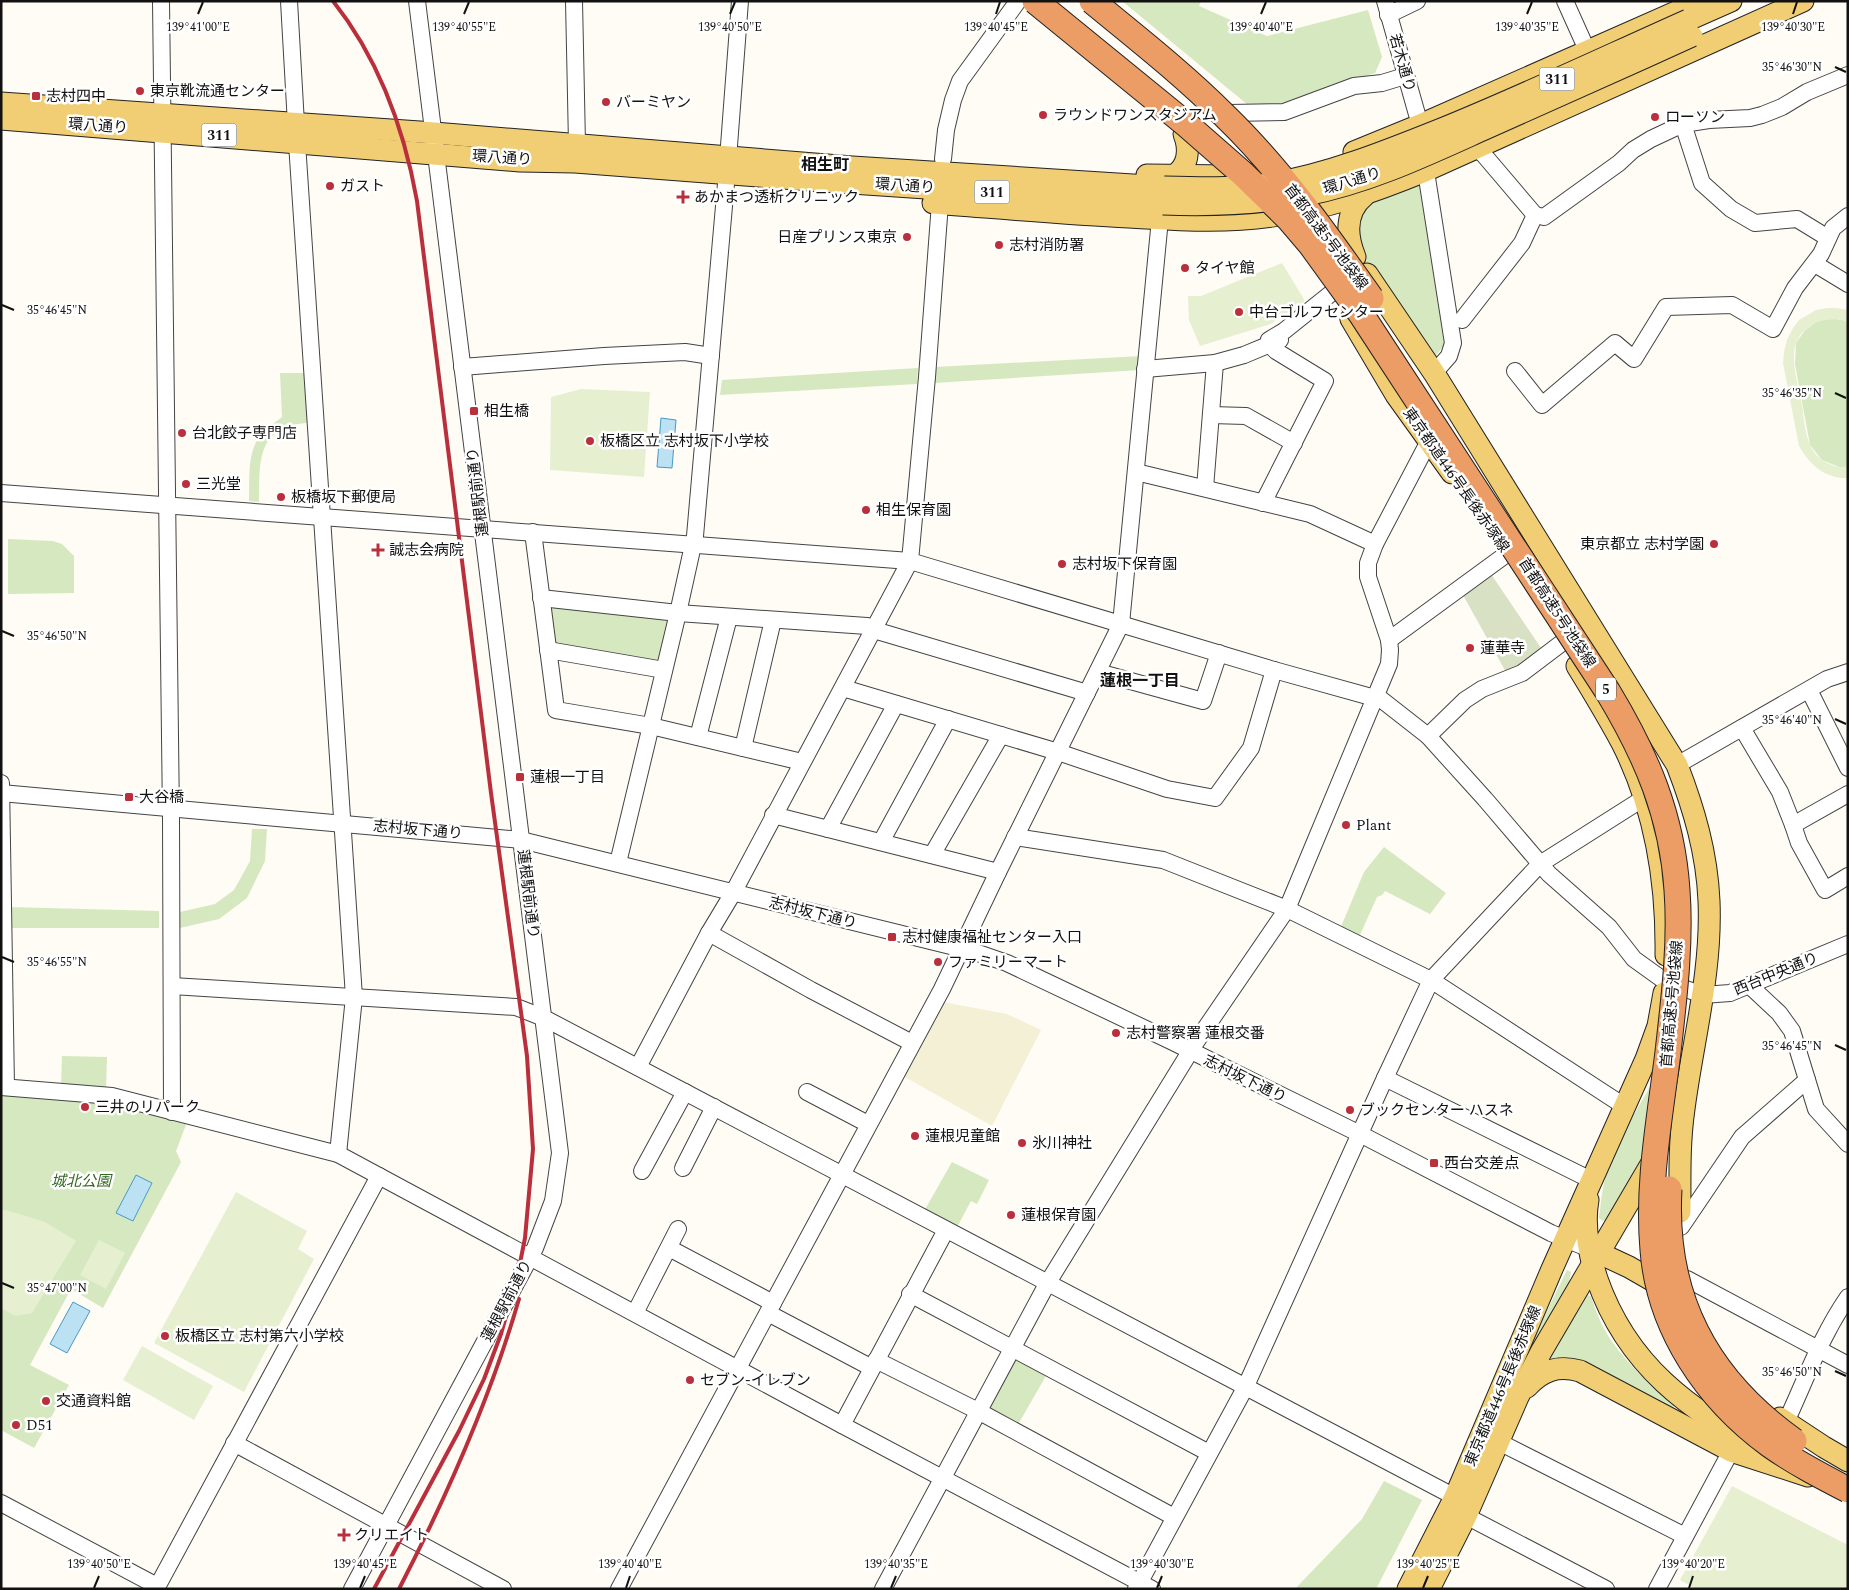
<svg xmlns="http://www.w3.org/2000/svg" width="1849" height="1590" viewBox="0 0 1849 1590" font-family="Spectral,'Noto Sans JP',serif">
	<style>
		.farmland { fill: #f4f0d5 }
		.green { fill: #d6e8bf }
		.cemetery { fill: #d9e1c5 }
		.pitch { fill: #e6f0d1 }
		.water { fill: #bce1f3; stroke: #4799c7 }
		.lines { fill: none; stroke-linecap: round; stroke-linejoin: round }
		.minor-casing { stroke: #444; stroke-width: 18 }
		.major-casing { stroke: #222; stroke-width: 23 }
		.minor { stroke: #fff; stroke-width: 16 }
		.major { stroke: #f1cd73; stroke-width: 21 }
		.rail { stroke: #ba2f3c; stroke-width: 4 }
		.major-bridge-casing { stroke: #222; stroke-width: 23; stroke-linecap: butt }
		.highway-bridge-casing { stroke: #222; stroke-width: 27; stroke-linecap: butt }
		.major-bridge { stroke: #f1cd73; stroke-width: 21 }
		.highway-bridge { stroke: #ec9d65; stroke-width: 25 }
		.ticks { fill: none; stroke: #111; stroke-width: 2 }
		.poi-dot { fill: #ba2f3c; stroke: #fff; stroke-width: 2 }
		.labels { text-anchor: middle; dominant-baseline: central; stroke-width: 5; stroke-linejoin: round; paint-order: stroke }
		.shield { fill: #fff; stroke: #585858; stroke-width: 1 }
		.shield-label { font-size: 14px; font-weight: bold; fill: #111 }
		.street-label { font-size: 15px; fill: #111; stroke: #fff }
		.poi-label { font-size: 15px; fill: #111; stroke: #fff; text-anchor: start }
		.park-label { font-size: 15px; font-style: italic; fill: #346623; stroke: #fff }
		.neighbourhood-label { font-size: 16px; font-weight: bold; fill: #111; stroke: #fff }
		.ticks-label { font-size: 12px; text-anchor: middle; fill: #111; stroke: #fff; stroke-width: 5; stroke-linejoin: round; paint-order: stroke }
	</style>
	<rect width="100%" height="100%" fill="#fefcf5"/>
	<path class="farmland" d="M943,1002L1007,1014L1041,1030L992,1126L903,1076Z"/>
	<g class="green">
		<path d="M1122,1H1201L1199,6L1267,36L1368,10L1382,57L1375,73L1284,103L1248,105Z"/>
		<path d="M1422,183L1449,339L1434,358L1358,254L1360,203Z"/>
		<path d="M1830,318L1848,321V468L1839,467L1822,460L1810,445L1795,364L1796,343L1805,330L1816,322Z"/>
		<path d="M1141,356L1140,370L934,383L935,367Z"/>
		<path d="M918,368L917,384L720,395L722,380Z"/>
		<path d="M280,373H308L312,422C305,423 298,424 292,425C255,434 260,473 259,502L249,501C250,478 246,451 263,432C268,427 276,422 282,417Z"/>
		<path d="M8,539L53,541L62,544L74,556V593L8,594Z"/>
		<path d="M550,603L664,616L669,621L661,663L551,646Z"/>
		<path d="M252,829H267L265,861L247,898L219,919L180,928V912L215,904L234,890L250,861Z"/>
		<path d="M1384,847L1446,893L1430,914L1385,891L1382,895L1377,897L1359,937L1340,929L1364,872Z"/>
		<path d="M9,907L159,911V928H8Z"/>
		<path d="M62,1056L107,1057L106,1090L61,1086Z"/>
		<path d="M1652,1083L1672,1102L1616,1204L1607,1219L1603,1221L1599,1218C1601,1203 1602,1187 1607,1172C1617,1141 1636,1112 1652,1083Z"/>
		<path d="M1,1093L118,1104L187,1122L176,1151L181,1162L103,1308L71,1289L30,1365L69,1385L34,1448L1,1430Z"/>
		<path d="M952,1162L989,1180L977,1204L971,1201L956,1229L923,1213Z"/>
		<path d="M1567,1270L1571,1272L1568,1287L1524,1363L1521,1364Z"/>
		<path d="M1588,1295L1591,1297C1594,1305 1597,1314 1601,1323C1617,1356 1647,1381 1674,1405L1673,1410L1552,1360L1550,1356Z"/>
		<path d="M1020,1359L1047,1374L1016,1428L990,1414L989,1406L1015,1360Z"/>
		<path d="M1384,1481L1422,1500L1376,1589H1295L1362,1519Z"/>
	</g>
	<path class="cemetery" d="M1491,574L1543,651L1507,674L1463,595Z"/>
	<g class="pitch">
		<path d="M1282,263L1305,301L1271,324L1200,346L1189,320L1188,296H1201Z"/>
		<path d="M1827,308H1836L1848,310V321C1821,314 1793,328 1794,358C1794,373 1799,389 1802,404C1804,420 1805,439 1814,452C1822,463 1834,467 1848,468V478C1825,479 1810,465 1799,446L1783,363L1784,352L1787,340L1793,328L1799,320L1816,310Z"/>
		<path d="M581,389L650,392L644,477L550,470L551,397Z"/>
		<path d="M236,1192L307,1231L298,1249L314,1259L244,1392L154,1343Z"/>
		<path d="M6,1210L45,1222L76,1241L32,1313L15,1316L1,1308V1211Z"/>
		<path d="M99,1240L125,1253L106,1289L80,1275Z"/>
		<path d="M142,1346L213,1386L194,1420L123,1380Z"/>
		<path d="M1732,1486L1848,1545V1589H1696L1680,1580Z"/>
	</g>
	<g class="water">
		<path d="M661,418L676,420L672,468L657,467Z"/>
		<path d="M136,1175L152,1183L133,1221L116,1213Z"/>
		<path d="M73,1302L90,1311L67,1353L50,1344Z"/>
	</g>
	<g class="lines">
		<g class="minor-casing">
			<g id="minor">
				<path d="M161,1L171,818L172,1112"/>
				<path d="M289,1L296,124"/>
				<path d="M574,1L577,144"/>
				<path d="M1385,1L1420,125L1421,135"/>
				<path d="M1565,1L1587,50"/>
				<path d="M1388,15L1417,1"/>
				<path d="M1229,113L1284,112L1354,86L1382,83L1405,76"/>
				<path d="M1683,124L1702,183L1731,209L1755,223L1797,219L1828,238"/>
				<path d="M297,143L354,997L338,1154"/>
				<path d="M943,159L946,130L953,100L960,81L1018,1"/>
				<path d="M1424,159L1453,343L1449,356L1434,373"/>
				<path d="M1535,215L1544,217L1619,163L1633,150L1651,139L1683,124L1709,120L1750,118L1762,115L1782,107L1807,92L1848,75"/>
				<path d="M1815,264L1848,284"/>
				<path d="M1462,320L1522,243L1535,215L1484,155L1476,148L1472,140"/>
				<path d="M462,367L604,356L685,352L711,356"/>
				<path d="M1145,369L1215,363L1244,355L1280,340"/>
				<path d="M1515,371L1542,405L1615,343L1634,359L1666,307L1732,305L1773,329L1795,288L1821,254L1833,228L1848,216"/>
				<path d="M1211,415L1246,416L1294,443"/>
				<path d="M1136,472L1310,514L1375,544"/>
				<path d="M1205,488L1215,363"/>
				<path d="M1,493L910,561L1274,670L1382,700L1428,736L1485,799L1549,874L1609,927L1634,959L1666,982L1703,995L1730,993L1848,944"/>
				<path d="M1263,503L1325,381L1276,351L1270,345L1269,340L1284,331L1334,291"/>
				<path d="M533,532L556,710L651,726L802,762"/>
				<path d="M541,598L678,613L867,626L874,630L1087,693"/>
				<path d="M1389,640L1508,553"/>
				<path d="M548,650L664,670"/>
				<path d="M1098,672L1203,701L1219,653"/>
				<path d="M843,688L1058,752L1167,789L1215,798L1251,748L1274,670"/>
				<path d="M1809,690L1848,768"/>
				<path d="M1742,728L1780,792L1793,825L1848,794"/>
				<path d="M1428,736L1465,700L1482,689L1522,673L1563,642"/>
				<path d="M698,737L729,617"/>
				<path d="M743,748L773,620"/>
				<path d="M1677,765L1827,679L1848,672"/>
				<path d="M1,783L6,1087"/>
				<path d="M1,793L521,840L975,952L1007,963L1171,1041L1360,1134L1551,1233L1597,1252"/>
				<path d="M773,815L998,872"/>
				<path d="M1793,825L1799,843L1825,890L1848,876"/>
				<path d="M828,829L896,704"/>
				<path d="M1015,837L1163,860L1287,909L1431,980L1624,1106"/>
				<path d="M881,842L948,719"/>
				<path d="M932,855L1001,735"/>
				<path d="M618,863L678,613L695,536L727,172L740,1"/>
				<path d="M709,933L811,990L912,1043"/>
				<path d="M172,986L516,1007L544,1018L1455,1497"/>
				<path d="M1750,986L1779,1013L1792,1031L1816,1109L1848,1144"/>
				<path d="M638,1067L709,933L733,893L910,561L927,377L940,203"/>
				<path d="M1385,1078L1591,1180"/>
				<path d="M1,1087L112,1096L338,1154L842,1425L1152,1589"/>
				<path d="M807,1092L868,1124"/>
				<path d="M683,1168L714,1107"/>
				<path d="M642,1171L685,1092"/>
				<path d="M1681,1227L1742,1137L1807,1080"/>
				<path d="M669,1248L773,1303"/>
				<path d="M1687,1279L1848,1365"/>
				<path d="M910,1294L1209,1453"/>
				<path d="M635,1313L678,1229"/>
				<path d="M768,1313L872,1368"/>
				<path d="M876,1360L978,1411L1174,1517"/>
				<path d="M1786,1422C1806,1379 1821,1336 1848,1297"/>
				<path d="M842,1425L946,1230"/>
				<path d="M1499,1442L1685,1536"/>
				<path d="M234,1443L503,1589"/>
				<path d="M1,1503L157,1586"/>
				<path d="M1466,1516L1606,1589"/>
				<path d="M156,1589L379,1176"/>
				<path d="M352,1589L535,1248L553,1201L560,1153L417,1"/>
				<path d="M619,1589L942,989L998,872L1121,624L1160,219"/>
				<path d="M883,1589L1047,1284L1196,1042L1287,909L1389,664L1390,650L1389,640L1368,577V563L1375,544L1429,441"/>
				<path d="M1136,1589L1245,1388L1385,1078L1431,980L1540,864L1644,798"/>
				<path d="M1657,1589L1731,1451"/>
			</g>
		</g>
		<g class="major-casing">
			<g id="major">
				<path d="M1688,20L1731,1"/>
				<path d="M1,103L434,133L852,167L1164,187"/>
				<path d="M1,119L520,161L575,162L822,181L1163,204"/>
				<path d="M1354,152L1420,125L1701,1"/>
				<path d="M1147,175L1231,176L1254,174"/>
				<path d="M1173,176C1189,167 1190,149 1184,134"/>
				<path d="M933,203C999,208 1064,214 1129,217C1177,220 1226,223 1273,216C1326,209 1376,191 1425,171L1803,1"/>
				<path d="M1355,257C1346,235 1345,211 1365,195"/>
				<path d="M1367,274L1434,373L1677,765C1694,809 1707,853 1709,901C1712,972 1693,1040 1684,1109C1679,1143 1680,1177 1680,1212"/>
				<path d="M1351,319L1396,395L1452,473"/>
				<path d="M1577,666C1593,692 1608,717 1622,743C1655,808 1667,882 1666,955"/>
				<path d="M1588,1200C1583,1227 1589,1254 1597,1279C1628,1368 1689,1408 1766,1453"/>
				<path d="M1599,1253L1629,1267L1669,1290"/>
				<path d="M1527,1387C1542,1370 1558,1365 1580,1371L1731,1451L1808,1476"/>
				<path d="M1780,1418L1824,1447L1848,1461"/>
				<path d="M1408,1589L1455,1497L1552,1269L1646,1059L1658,1026L1664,993"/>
				<path d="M1429,1589L1466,1516L1518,1397L1541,1352L1654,1159"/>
			</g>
		</g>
		<use href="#minor" class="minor"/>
		<use href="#major" class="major"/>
		<g class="rail">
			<path d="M333,1C379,59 404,128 417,201L491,793L527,1056L533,1149L525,1238L517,1278L501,1334L484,1379L459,1431L374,1589"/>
			<path d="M399,1589C447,1496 490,1399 519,1299"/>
		</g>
		<g class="major-bridge-casing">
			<g id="major-bridge">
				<path d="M1164,187C1199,188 1235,189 1270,184C1329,174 1384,152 1439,130C1523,96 1605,57 1688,20"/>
				<path d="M1163,204C1211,206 1259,204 1306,195C1369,183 1429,154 1487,128C1556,97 1624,67 1692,36"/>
			</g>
		</g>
		<g class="highway-bridge-casing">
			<g id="highway-bridge">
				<path d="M1035,1L1187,125L1243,174L1288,218L1311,245L1361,314L1608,692C1646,755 1672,815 1677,890C1681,944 1674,998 1668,1052C1660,1117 1647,1184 1653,1250C1659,1329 1707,1399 1770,1445C1794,1462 1821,1476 1848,1490"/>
				<path d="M1092,1C1137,38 1183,74 1224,115C1281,170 1326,234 1371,298"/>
				<path d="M1669,1189C1663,1297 1706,1378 1794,1441"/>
			</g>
		</g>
		<use href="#major-bridge" class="major-bridge"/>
		<use href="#highway-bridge" class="highway-bridge"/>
	</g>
	<path class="ticks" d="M198,14L203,2M464,14L469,2M730,14L735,2M996,14L1000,2M1261,14L1266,2M1527,14L1532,2M1793,14L1797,2M1835,67L1846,72M2,305L14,310M1835,393L1846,398M2,631L14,636M1835,719L1846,724M2,957L14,962M1835,1045L1846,1050M2,1283L14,1288M1835,1371L1846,1376M94,1588L99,1576M360,1588L365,1576M626,1588L630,1576M891,1588L896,1576M1157,1588L1162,1576M1423,1588L1428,1576M1689,1588L1693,1576"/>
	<g class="poi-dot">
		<circle cx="140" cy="91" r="5"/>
		<rect x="31" y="91" width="10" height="10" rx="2.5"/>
		<circle cx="606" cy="102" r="5"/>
		<circle cx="1043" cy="115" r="5"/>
		<circle cx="1655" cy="117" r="5"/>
		<circle cx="330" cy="186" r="5"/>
		<path d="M680.5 189.5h5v5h5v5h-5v5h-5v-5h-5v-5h5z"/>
		<circle cx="907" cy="237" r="5"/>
		<circle cx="999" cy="245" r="5"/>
		<circle cx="1185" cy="268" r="5"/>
		<circle cx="1239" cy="312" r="5"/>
		<rect x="469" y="406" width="10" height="10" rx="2.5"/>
		<circle cx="182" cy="433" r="5"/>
		<circle cx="590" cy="441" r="5"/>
		<circle cx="186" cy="484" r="5"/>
		<circle cx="281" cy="497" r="5"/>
		<circle cx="866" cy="510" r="5"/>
		<circle cx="1714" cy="544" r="5"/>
		<path d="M375.5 542.5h5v5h5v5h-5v5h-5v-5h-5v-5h5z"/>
		<circle cx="1062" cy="564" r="5"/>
		<circle cx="1470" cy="648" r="5"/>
		<rect x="515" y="772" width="10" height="10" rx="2.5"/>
		<rect x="124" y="792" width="10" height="10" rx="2.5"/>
		<circle cx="1346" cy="825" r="5"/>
		<rect x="887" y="932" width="10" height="10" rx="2.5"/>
		<circle cx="938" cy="962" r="5"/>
		<circle cx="1116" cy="1033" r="5"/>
		<circle cx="85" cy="1107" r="5"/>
		<circle cx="1350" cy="1110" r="5"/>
		<circle cx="915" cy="1136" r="5"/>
		<circle cx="1022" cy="1143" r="5"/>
		<rect x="1429" y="1158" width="10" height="10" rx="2.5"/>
		<circle cx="1011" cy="1215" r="5"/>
		<circle cx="165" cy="1336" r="5"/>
		<circle cx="690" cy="1380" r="5"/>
		<circle cx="46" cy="1401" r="5"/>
		<circle cx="16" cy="1425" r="5"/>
		<path d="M341.5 1527.5h5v5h5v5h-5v5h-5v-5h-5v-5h5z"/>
	</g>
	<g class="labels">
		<g class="shield">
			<rect x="1539.5" y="67.5" width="35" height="23" rx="4"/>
			<rect x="201.5" y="123.5" width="35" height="23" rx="4"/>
			<rect x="974.5" y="180.5" width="35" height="23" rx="4"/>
			<rect x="1596" y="677.5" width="20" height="23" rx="4"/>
		</g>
		<g class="shield-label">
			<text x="1557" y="79">311</text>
			<text x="219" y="135">311</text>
			<text x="992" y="192">311</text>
			<text x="1606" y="689">5</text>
		</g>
		<g class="street-label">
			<text transform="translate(1402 63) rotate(74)">若木通り</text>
			<text transform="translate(98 126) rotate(4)">環八通り</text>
			<text transform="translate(502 158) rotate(4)">環八通り</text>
			<text transform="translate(1352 181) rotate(-17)">環八通り</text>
			<text transform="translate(905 186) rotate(4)">環八通り</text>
			<text transform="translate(1326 237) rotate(53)">首都高速5号池袋線</text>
			<text transform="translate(1456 480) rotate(55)">東京都道446号長後赤塚線</text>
			<text transform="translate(478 492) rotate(-97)">蓮根駅前通り</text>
			<text transform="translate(1557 613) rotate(57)">首都高速5号池袋線</text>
			<text transform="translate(418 830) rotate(5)">志村坂下通り</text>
			<text transform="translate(528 894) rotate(83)">蓮根駅前通り</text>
			<text transform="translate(813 913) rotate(14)">志村坂下通り</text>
			<text transform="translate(1776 974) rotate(-22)">西台中央通り</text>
			<text transform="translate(1672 1004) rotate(-85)">首都高速5号池袋線</text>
			<text transform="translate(1245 1079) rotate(26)">志村坂下通り</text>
			<text transform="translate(507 1301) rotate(-62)">蓮根駅前通り</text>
			<text transform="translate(1503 1386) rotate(-67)">東京都道446号長後赤塚線</text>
		</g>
		<g class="poi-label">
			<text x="150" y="91">東京靴流通センター</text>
			<text x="46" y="96">志村四中</text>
			<text x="616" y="102">バーミヤン</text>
			<text x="1053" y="115">ラウンドワンスタジアム</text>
			<text x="1665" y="117">ローソン</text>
			<text x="340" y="186">ガスト</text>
			<text x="694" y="197">あかまつ透析クリニック</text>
			<text x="897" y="237" text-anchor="end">日産プリンス東京</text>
			<text x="1009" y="245">志村消防署</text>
			<text x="1195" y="268">タイヤ館</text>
			<text x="1249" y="312">中台ゴルフセンター</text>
			<text x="484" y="411">相生橋</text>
			<text x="192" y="433">台北餃子専門店</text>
			<text x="600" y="441">板橋区立 志村坂下小学校</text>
			<text x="196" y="484">三光堂</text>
			<text x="291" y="497">板橋坂下郵便局</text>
			<text x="876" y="510">相生保育園</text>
			<text x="1704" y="544" text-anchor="end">東京都立 志村学園</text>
			<text x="389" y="550">誠志会病院</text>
			<text x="1072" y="564">志村坂下保育園</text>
			<text x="1480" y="648">蓮華寺</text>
			<text x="530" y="777">蓮根一丁目</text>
			<text x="139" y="797">大谷橋</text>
			<text x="1356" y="825">Plant</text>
			<text x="902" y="937">志村健康福祉センター入口</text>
			<text x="948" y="962">ファミリーマート</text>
			<text x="1126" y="1033">志村警察署 蓮根交番</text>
			<text x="95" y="1107">三井のリパーク</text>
			<text x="1360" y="1110">ブックセンター ハスネ</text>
			<text x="925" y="1136">蓮根児童館</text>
			<text x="1032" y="1143">氷川神社</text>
			<text x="1444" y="1163">西台交差点</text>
			<text x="1021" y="1215">蓮根保育園</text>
			<text x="175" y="1336">板橋区立 志村第六小学校</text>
			<text x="700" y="1380">セブン-イレブン</text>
			<text x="56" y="1401">交通資料館</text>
			<text x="26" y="1425">D51</text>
			<text x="354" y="1535">クリエイト</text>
		</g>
		<g class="park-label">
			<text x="81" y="1181">城北公園</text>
		</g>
		<g class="neighbourhood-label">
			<text x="825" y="165">相生町</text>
			<text x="1140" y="681">蓮根一丁目</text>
		</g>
	</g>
	<g class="ticks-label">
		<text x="198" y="31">139°41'00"E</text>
		<text x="464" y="31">139°40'55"E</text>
		<text x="730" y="31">139°40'50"E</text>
		<text x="996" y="31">139°40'45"E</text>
		<text x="1261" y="31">139°40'40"E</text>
		<text x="1527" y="31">139°40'35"E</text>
		<text x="1793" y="31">139°40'30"E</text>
		<text x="1792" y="71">35°46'30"N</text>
		<text x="57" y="314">35°46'45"N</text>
		<text x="1792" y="397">35°46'35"N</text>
		<text x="57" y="640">35°46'50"N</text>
		<text x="1792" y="724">35°46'40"N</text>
		<text x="57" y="966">35°46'55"N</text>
		<text x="1792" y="1050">35°46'45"N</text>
		<text x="57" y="1292">35°47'00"N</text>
		<text x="1792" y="1376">35°46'50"N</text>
		<text x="99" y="1568">139°40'50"E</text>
		<text x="365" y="1568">139°40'45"E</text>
		<text x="630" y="1568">139°40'40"E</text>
		<text x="896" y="1568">139°40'35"E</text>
		<text x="1162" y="1568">139°40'30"E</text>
		<text x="1428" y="1568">139°40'25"E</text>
		<text x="1693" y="1568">139°40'20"E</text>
	</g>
	<rect width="1849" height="1590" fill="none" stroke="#111111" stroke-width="5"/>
</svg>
